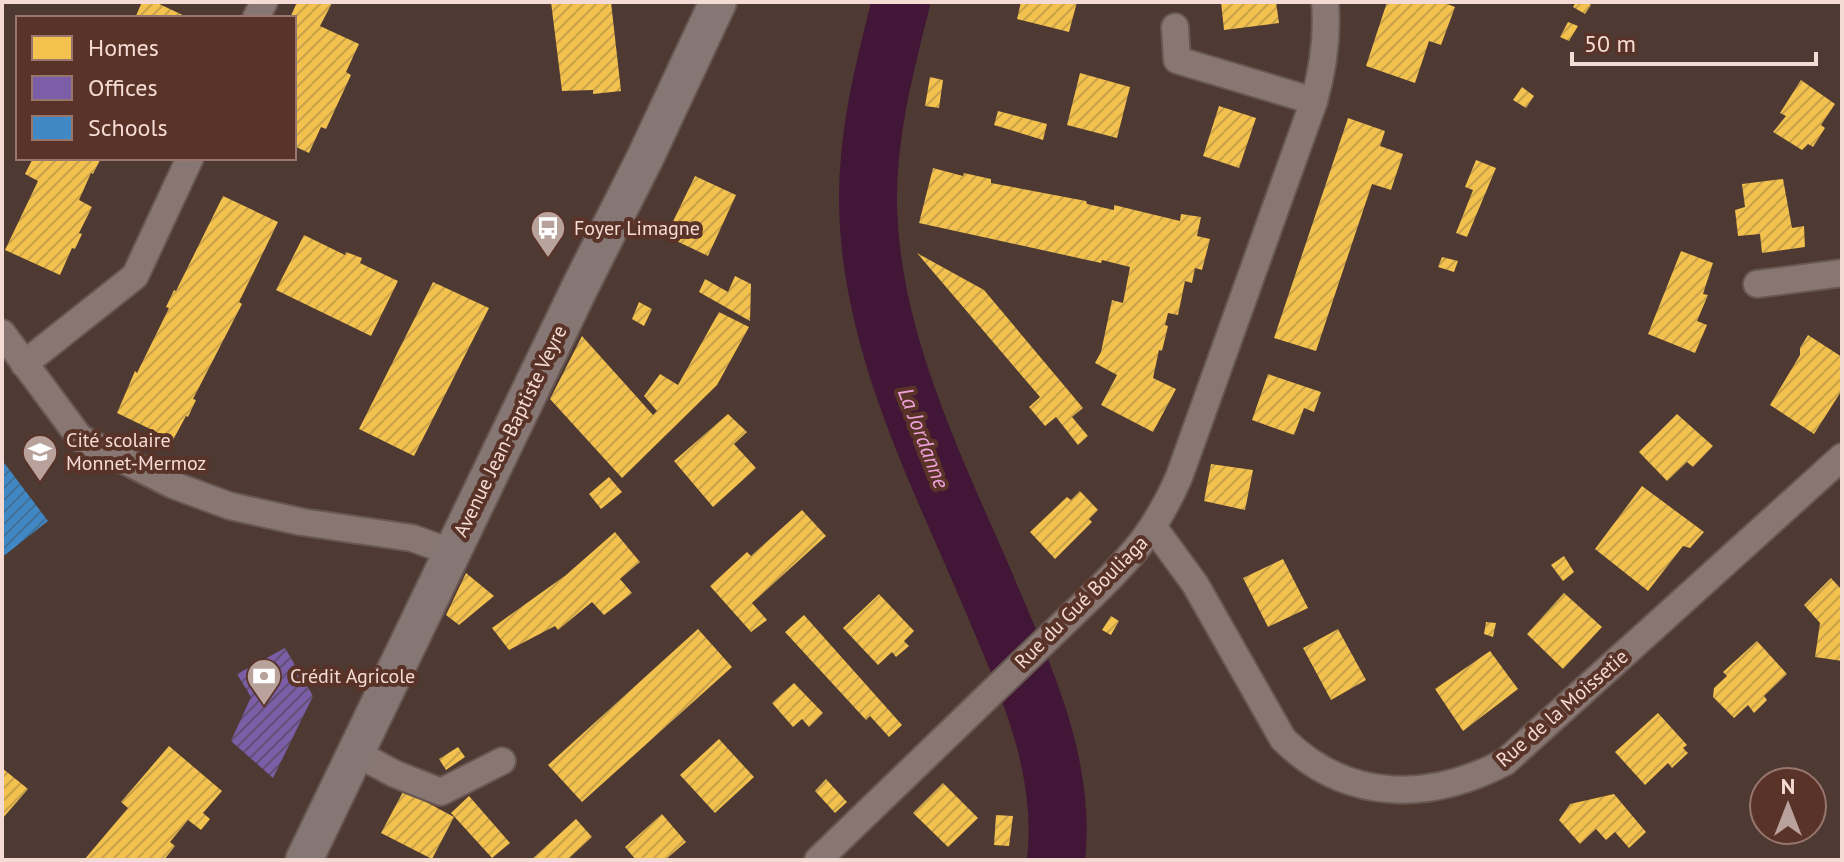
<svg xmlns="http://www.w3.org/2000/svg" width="1844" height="862" viewBox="0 0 1844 862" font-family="'PT Sans',sans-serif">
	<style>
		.homes { fill: url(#homes-hatch) }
		.offices { fill: url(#offices-hatch) }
		.schools { fill: url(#schools-hatch) }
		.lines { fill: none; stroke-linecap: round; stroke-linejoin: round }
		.river { stroke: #411636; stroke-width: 58 }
		.street-casing { stroke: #685651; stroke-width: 30 }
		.secondary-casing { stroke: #685651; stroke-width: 40 }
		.street { stroke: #877672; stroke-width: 26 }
		.secondary { stroke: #867775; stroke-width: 36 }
		.labels { text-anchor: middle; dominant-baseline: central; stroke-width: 8; stroke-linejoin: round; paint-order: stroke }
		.poi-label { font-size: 20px; fill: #f4dbd4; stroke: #593328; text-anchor: start }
		.street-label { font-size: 20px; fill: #f4dbd4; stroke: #593328 }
		.water-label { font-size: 22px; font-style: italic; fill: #efa1da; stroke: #593328 }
	</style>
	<defs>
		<pattern id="homes-hatch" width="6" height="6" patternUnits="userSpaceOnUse" patternTransform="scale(2)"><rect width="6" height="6" fill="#f2c14e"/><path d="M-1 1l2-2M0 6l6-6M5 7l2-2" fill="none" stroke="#c8a14a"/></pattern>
		<pattern id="offices-hatch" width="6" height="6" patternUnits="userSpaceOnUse" patternTransform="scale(2)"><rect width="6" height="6" fill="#7b5ea7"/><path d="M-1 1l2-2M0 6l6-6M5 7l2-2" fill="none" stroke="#625074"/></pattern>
		<pattern id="schools-hatch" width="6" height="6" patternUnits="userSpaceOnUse" patternTransform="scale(2)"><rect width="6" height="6" fill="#3f88c5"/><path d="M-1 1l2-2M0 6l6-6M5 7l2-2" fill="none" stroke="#427096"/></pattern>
	</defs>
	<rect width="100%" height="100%" fill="#4e3933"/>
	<g class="homes">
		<path d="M142,2H155L189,18H135Z"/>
		<path d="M297,2L332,3L320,26L359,44L346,72L351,75L326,129L321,127L309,153L294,146V18H290Z"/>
		<path d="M551,2H611L621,91L593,94V90L562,91Z"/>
		<path d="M1021,2H1077L1069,32L1017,19Z"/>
		<path d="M1221,2H1276L1279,23L1224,30Z"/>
		<path d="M1387,2H1442L1455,7L1441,45L1429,41L1415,83L1366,66Z"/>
		<path d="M1576,2H1587L1591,5L1585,14L1573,7Z"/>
		<path d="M1568,22L1578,26L1569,41L1560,37Z"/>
		<path d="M1080,73L1130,87L1117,138L1067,125Z"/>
		<path d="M930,77L943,80L939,108L925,106Z"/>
		<path d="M1801,80L1835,104L1821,125L1825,128L1813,147L1808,144L1802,150L1773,132L1786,116L1780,113Z"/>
		<path d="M1522,87L1534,96L1526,108L1513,100Z"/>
		<path d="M1219,106L1256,118L1239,168L1203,156Z"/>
		<path d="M998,111L1047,124L1043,140L994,125Z"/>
		<path d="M1348,118L1385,131L1380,146L1403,154L1391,190L1372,184L1316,351L1274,338Z"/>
		<path d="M33,158H99L100,160L93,174L91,173L79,200L92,207L79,233L82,234L75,249L72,248L60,275L5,250L38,181L25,174Z"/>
		<path d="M1476,160L1496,168L1467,237L1456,233L1473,190L1465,187Z"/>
		<path d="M933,168L963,176L964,173L991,179V183L1086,201L1087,204L1114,210V205L1180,221L1181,214L1201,217L1197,236L1210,239L1202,270L1195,268L1192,283L1185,281L1178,315L1168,313L1165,325L1168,326L1162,351L1159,350L1153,378L1176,389L1153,432L1101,405L1117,375L1095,363L1101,352L1112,300L1123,303L1130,267L1102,260L1101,263L919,223Z"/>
		<path d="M695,176L736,195L708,256L666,236Z"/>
		<path d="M1783,179L1792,228L1804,226L1805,247L1762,253L1760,234L1738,236L1735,210L1745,207L1742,184Z"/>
		<path d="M223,196L278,222L239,302L242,304L193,399L196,400L188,417L186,416L173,440L117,413L135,371L137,373L169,308L166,307L174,290L176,291Z"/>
		<path d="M304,235L345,255L346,252L362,258L360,263L398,281L371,336L276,290Z"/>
		<path d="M1681,251L1713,263L1703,294L1708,295L1697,321L1707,325L1695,353L1648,334Z"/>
		<path d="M917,253L984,290L1083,408L1072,417L1088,436L1078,445L1056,417L1045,426L1029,407L1040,397Z"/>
		<path d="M1442,257L1458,261L1454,272L1438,267Z"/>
		<path d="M735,276L751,284L750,321L699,292L705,279L728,292Z"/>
		<path d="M433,282L489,308L414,456L359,429Z"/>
		<path d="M639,302L652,309L644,326L632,319Z"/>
		<path d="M719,312L749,327L717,385L622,478L550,399L582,336L653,415L657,411L644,396L660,374L678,385Z"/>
		<path d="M1808,335L1842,357V390L1814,434L1770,405L1800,355V348Z"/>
		<path d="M1268,374L1321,392L1314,412L1304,408L1294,435L1252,420Z"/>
		<path d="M728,414L747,432L734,444L756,468L713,507L674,461Z"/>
		<path d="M1677,414L1713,446L1693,467L1687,462L1667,481L1639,452Z"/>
		<path d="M1211,464L1253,470L1245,510L1204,501Z"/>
		<path d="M609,477L622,492L601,509L589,494Z"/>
		<path d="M1642,486L1704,532L1690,548L1683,546L1648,591L1595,549Z"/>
		<path d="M1080,491L1098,510L1089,519L1092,522L1055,559L1030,532L1067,497L1071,500Z"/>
		<path d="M802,510L826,536L752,603L767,620L751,632L710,586L747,552L751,556Z"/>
		<path d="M615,532L640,562L620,579L632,593L604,615L592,602L558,630L555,626L509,650L492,628L566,575Z"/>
		<path d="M1564,556L1574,572L1563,581L1551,565Z"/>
		<path d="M1283,559L1308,608L1268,627L1243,578Z"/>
		<path d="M466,573L494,596L459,625L446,615Z"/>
		<path d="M1831,578L1842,590V661L1815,657L1820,623L1804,605Z"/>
		<path d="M1564,593L1602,627L1563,669L1527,634Z"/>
		<path d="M879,594L914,631L904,641L909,646L896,657L892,652L878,665L843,628Z"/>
		<path d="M804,615L902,725L889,737L870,716L866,720L785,632Z"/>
		<path d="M1111,616L1119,621L1111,635L1102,630Z"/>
		<path d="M1486,622L1496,623L1493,637L1484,634Z"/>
		<path d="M698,629L732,667L582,802L548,765Z"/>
		<path d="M1338,629L1366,680L1331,700L1303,648Z"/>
		<path d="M1757,641L1787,674L1764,696L1767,700L1754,713L1748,705L1734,718L1713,697L1714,688L1727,676L1723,672Z"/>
		<path d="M1490,651L1518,689L1463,731L1435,689Z"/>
		<path d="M794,683L823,713L809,727L802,719L793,727L772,703Z"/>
		<path d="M1658,713L1687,745L1683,748L1688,753L1672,768L1668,763L1645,785L1615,752Z"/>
		<path d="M719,739L754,777L715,813L680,775Z"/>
		<path d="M169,746L222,791L203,813L210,819L201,830L188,820L170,842L175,846L164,860H84L128,808L121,802Z"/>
		<path d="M458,747L465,757L446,770L439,759Z"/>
		<path d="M2,768L28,789L2,819Z"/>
		<path d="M826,779L847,802L835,813L815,791Z"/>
		<path d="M943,783L978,818L948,847L913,813Z"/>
		<path d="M404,790L454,817L432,859L381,833Z"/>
		<path d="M1614,794L1646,832L1629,848L1615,832L1606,840L1596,829L1580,844L1559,820L1570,804Z"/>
		<path d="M469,796L510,843L492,858L451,813Z"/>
		<path d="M662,814L686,842L665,860H636L625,847Z"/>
		<path d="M996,815L1013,816L1009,846L994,845Z"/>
		<path d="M576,819L592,837L567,860H531Z"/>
	</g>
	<path class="offices" d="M285,648L313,696L273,778L231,741L251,697L237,674Z"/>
	<path class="schools" d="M2,460L48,521L5,555L2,551Z"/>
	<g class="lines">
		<path class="river" d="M901,2C884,69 867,135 868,204C870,339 935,467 987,588C1023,674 1067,764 1056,860"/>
		<g class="street-casing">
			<g id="street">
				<path d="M256,18L264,2"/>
				<path d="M1175,27L1177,60L1314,101"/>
				<path d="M1757,284L1842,273"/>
				<path d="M2,333L80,438L173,485L230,506L302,522L412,538L451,552"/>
				<path d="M24,364L135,276L190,158"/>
				<path d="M1154,528L1195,584L1283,739C1346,802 1429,802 1505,762L1842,457"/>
				<path d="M356,753L395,774L441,792L502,761"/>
				<path d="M818,860L1096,592C1136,552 1156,529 1179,477L1314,101C1323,69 1328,36 1325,2"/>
			</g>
		</g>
		<g class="secondary-casing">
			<path id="secondary" d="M304,860L581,285L645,158L718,2"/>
		</g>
		<use href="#street" class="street"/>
		<use href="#secondary" class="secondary"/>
	</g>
	<defs>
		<g id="bus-pin" transform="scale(1.8)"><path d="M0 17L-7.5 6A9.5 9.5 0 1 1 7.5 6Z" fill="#baa29c" stroke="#593328"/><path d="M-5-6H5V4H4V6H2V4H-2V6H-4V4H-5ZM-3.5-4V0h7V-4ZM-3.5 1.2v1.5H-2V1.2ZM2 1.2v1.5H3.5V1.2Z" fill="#fff"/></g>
		<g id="school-pin" transform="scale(1.8)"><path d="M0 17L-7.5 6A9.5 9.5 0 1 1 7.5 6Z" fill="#baa29c" stroke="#593328"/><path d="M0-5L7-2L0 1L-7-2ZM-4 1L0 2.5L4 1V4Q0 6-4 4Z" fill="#fff"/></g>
		<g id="bank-pin" transform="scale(1.8)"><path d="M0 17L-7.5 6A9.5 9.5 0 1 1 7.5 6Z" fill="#baa29c" stroke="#593328"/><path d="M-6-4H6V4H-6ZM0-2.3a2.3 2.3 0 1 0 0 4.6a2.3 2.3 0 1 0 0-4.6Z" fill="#fff"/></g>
	</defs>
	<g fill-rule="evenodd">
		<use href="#bus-pin" x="548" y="228"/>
		<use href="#school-pin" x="40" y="452"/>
		<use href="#bank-pin" x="264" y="676"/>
	</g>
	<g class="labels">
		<g class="poi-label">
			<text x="574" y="228">Foyer Limagne</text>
			<text x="66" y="440">Cité scolaire<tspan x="66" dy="23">Monnet-Mermoz</tspan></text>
			<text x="290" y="676">Crédit Agricole</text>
		</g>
		<g class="street-label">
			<text transform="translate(510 431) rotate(-64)">Avenue Jean-Baptiste Veyre</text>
			<text transform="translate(1081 602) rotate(-45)">Rue du Gué Bouliaga</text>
			<text transform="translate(1562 708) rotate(-41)">Rue de la Moissetie</text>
		</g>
		<g class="water-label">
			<text transform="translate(924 438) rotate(69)">La Jordanne</text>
		</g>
	</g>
	<rect width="1844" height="862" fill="none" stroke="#f4dbd4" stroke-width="8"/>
	<rect x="16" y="16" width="280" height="144" fill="#593328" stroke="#97766d" stroke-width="2"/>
	<rect x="32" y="36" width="40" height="24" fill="#f2c14e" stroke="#97766d" stroke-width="2"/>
	<text x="88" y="56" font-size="24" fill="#f4dbd4">Homes</text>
	<rect x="32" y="76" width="40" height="24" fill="#7b5ea7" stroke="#97766d" stroke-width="2"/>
	<text x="88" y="96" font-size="24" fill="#f4dbd4">Offices</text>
	<rect x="32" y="116" width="40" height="24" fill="#3f88c5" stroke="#97766d" stroke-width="2"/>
	<text x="88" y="136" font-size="24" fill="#f4dbd4">Schools</text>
	<g transform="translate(1788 806)"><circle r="38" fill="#593328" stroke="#97766d" stroke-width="2"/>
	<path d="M0-6L14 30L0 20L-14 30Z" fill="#baa29c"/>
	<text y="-12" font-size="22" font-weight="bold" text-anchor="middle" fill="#f4dbd4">N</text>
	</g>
	<path d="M1572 52v12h244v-12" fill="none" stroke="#f4dbd4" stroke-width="4"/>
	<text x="1584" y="52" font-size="24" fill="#f4dbd4" stroke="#593328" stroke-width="6" paint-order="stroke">50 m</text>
</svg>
